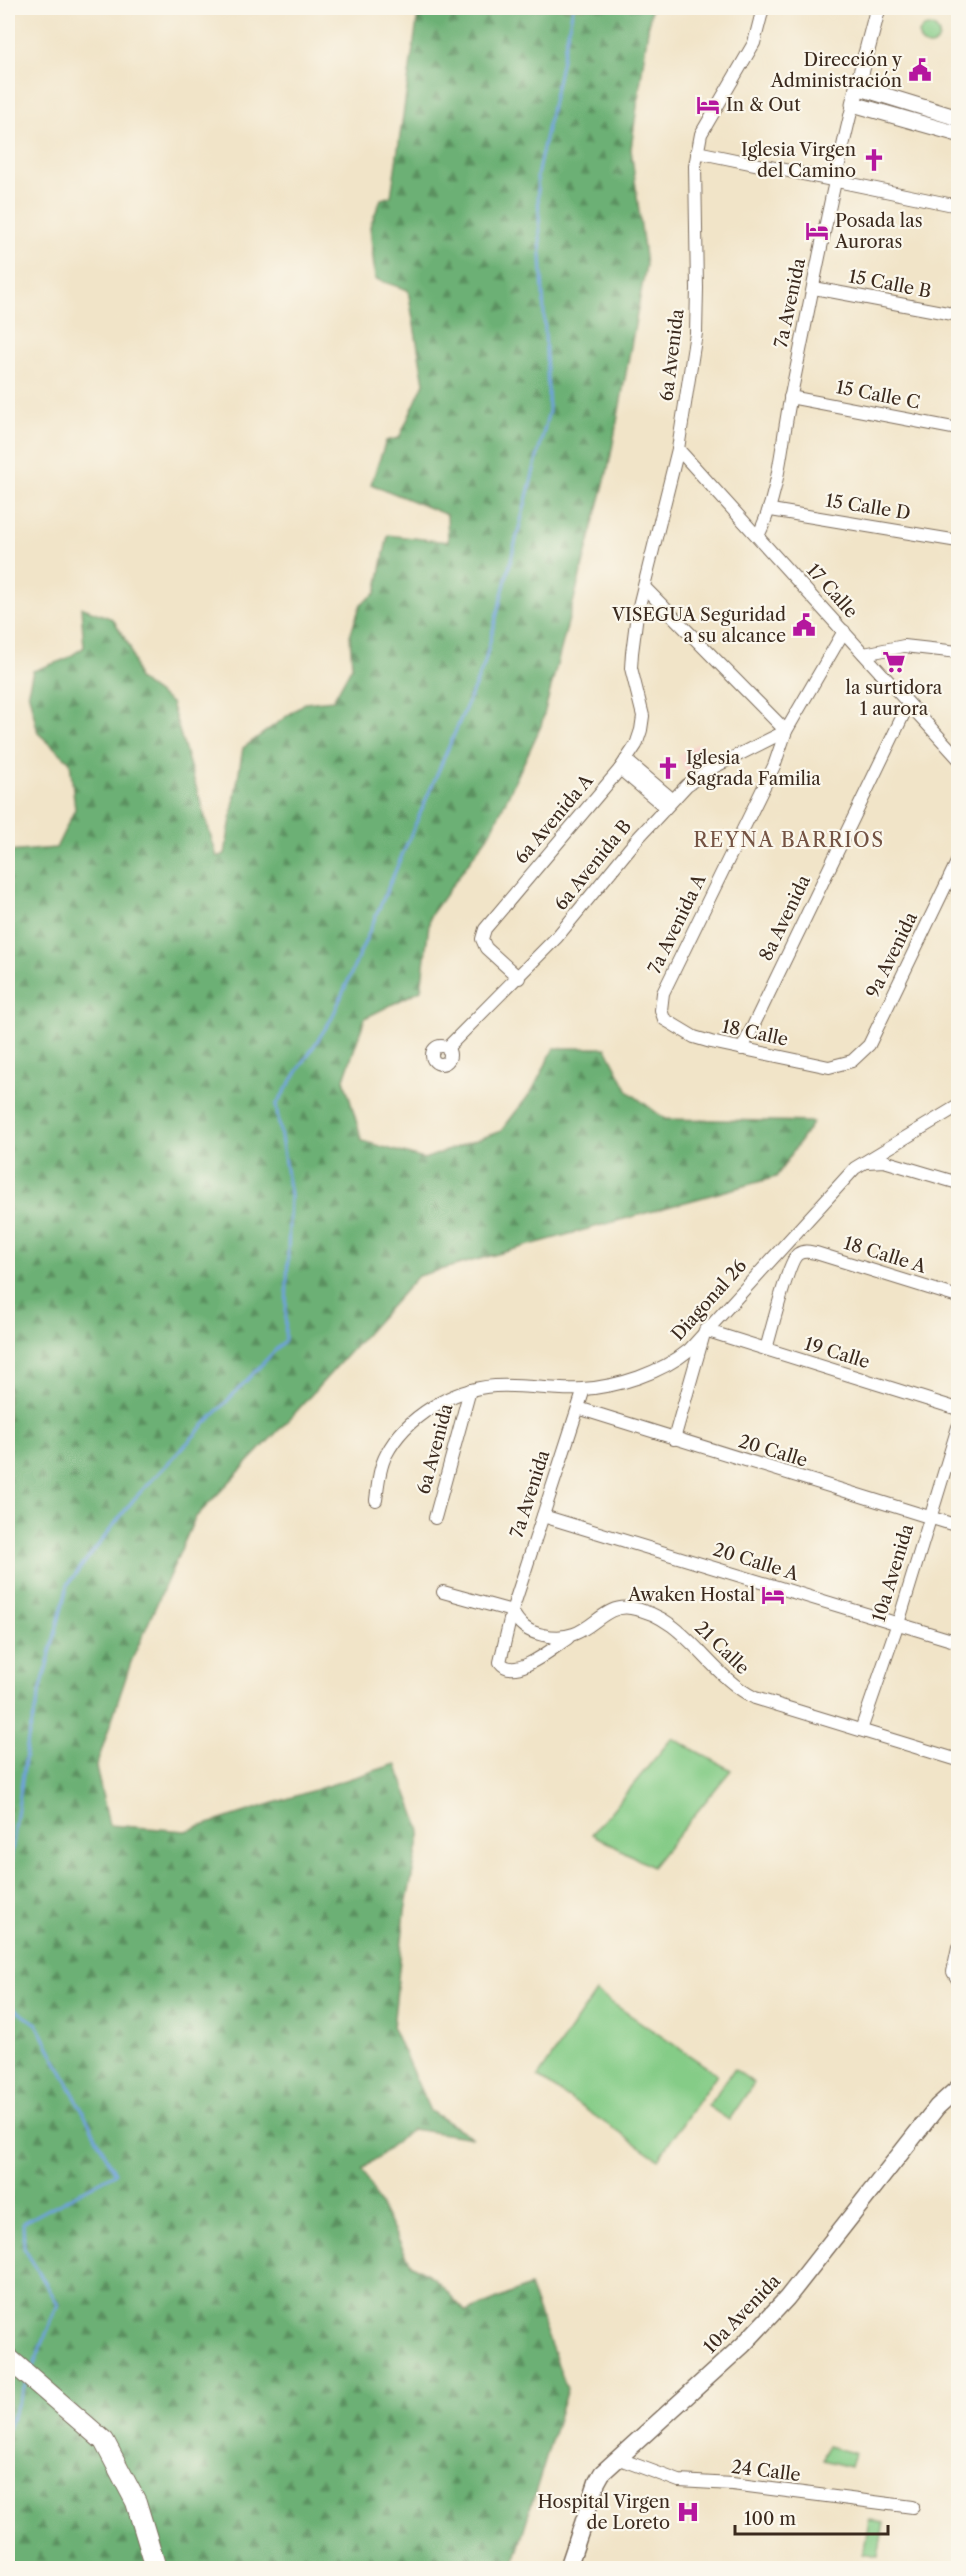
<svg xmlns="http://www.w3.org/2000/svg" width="966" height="2576" viewBox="0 0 966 2576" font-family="'Libre Caslon Text',serif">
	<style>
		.built { fill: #f7d0c9 }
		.industrial { fill: url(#industrial-grid) }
		.grass { fill: #85cc87; stroke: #607b52; stroke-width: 1.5 }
		.forest { fill: url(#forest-firs); stroke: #546d49; stroke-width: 1.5 }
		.park { fill: url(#park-tufts); stroke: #607b52; stroke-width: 1.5 }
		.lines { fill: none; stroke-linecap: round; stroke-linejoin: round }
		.stream { stroke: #6ea2da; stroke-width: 3 }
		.minor-casing { stroke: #7b6b5a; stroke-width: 14 }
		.tertiary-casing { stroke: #7b6b5a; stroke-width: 17 }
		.secondary-casing { stroke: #7b6b5a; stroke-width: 19 }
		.trunk-casing { stroke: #7b6b5a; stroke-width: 22 }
		.minor { stroke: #fff; stroke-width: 12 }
		.tertiary { stroke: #fff; stroke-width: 15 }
		.secondary { stroke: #fff; stroke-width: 16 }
		.trunk { stroke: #fff; stroke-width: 20 }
		.labels { text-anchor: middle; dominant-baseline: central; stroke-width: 4.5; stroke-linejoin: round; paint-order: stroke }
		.poi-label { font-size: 18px; fill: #3b2a1e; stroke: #fbf7ec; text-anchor: end }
		.street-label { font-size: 18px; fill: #3b2a1e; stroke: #fbf7ec }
		.neighbourhood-label { font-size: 20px; letter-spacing: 1.5px; fill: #745343; stroke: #fbf7ec }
	</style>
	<defs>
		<pattern id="industrial-grid" width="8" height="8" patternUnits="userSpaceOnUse" patternTransform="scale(1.5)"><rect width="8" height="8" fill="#d2bec1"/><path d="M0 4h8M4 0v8" fill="none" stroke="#b5a3a5"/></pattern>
		<pattern id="forest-firs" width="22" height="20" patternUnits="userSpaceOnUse" patternTransform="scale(1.5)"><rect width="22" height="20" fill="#6cb074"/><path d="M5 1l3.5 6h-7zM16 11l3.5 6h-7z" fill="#5a8f5f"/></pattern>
		<pattern id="park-tufts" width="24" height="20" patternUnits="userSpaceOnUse" patternTransform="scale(1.5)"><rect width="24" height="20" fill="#85cc87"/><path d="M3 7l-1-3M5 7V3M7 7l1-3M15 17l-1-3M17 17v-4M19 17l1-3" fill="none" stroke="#74af74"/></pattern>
	</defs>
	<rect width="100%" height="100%" fill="#fbf7ec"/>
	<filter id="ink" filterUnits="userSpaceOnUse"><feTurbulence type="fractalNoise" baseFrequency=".0167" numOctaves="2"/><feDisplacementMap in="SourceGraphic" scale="12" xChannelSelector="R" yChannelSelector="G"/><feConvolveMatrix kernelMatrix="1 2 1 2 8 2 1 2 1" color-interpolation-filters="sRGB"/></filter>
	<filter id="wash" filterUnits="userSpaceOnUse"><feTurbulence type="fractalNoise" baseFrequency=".008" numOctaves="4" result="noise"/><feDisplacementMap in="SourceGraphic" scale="24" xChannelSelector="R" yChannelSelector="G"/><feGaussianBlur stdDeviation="1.35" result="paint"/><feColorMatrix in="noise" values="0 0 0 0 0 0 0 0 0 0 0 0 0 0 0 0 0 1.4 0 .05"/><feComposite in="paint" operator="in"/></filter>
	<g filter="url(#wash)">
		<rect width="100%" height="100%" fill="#f1e4c8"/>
		<path class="built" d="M698,743L712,765L689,777L678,756Z"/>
		<path class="industrial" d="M8,8H11V68L8,67Z"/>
		<g class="grass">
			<path d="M672,1738L731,1770L652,1867L592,1834Z"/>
			<path d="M596,1992L717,2074L658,2159L538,2077Z"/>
			<path d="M734,2069L754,2083L729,2120L708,2106Z"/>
			<path d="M827,2446L854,2453L850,2467L823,2460Z"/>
			<path d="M869,2521L884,2523L878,2557L863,2554Z"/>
		</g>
		<path class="forest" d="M419,8H651L631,149L646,265L609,465L541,726L492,830L430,916L421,990L365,1018L344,1079L362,1141L424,1159L501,1131L532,1091L554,1048H606L628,1091L665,1119L813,1122L776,1177L418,1276L294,1414L195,1518L131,1662L96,1767L109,1825L186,1831L396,1764L421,1831L405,1911L393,2028L430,2111L473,2138L412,2129L362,2170L411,2264L434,2278L466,2312L529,2286L567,2389L512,2568H8V852L56,848L75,809L70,762L38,733L28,691L33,671L66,659L84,647L81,607L113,619L130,647L138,679L171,703L217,857L225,854L243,748L305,703L333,700L352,666L350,635L361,604L376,593L388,535L448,542L447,515L371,484L386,441L399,438L424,383L408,290L375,279L370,226L381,199L391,196Z"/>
		<circle class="park" cx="929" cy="36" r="10"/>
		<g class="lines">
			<g class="stream">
				<path d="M8,1878L28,1739L68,1584L134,1499L285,1340L290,1195L276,1105L332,1018L484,665L549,411L537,176L573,8"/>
				<path d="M8,2005L37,2024L115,2173L23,2223L24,2248L58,2304L32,2369"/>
				<path d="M8,2428L26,2383"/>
			</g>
		</g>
	</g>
	<g filter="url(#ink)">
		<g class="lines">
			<g class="minor-casing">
				<g id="minor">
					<path d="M697,152L958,206"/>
					<path d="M814,288L958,315"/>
					<path d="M790,397L958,429"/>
					<path d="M678,449L958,758"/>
					<path d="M771,510L958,541"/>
					<path d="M758,536C780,492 781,443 791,395C811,298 829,200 853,104"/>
					<path d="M844,631L786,731L774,766L663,993L661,1010L664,1019L694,1037L711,1042L829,1067L852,1061L869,1045L958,860"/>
					<path d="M864,654L904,646L958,652"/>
					<path d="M626,760L672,799"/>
					<path d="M620,769L665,807"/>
					<path d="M519,978L486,948L482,939L485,929L620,769L636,745L641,730L643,716L631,668L632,653L637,614L678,449L696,333L697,288L695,166L701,134L754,43L763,8"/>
					<circle cx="441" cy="1055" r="9"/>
					<path d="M447,1048L557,937L638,838L687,785L714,767L786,731L645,588"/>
					<path d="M742,1049L908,705"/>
					<path d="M867,1162L884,1161L958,1183"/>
					<path d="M766,1349C771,1333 788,1261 798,1254C804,1250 810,1252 816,1253L958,1297"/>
					<path d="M578,1408L958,1526"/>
					<path d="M674,1439L705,1330L958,1409"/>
					<path d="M376,1500C378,1485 379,1468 386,1455C406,1416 453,1389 495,1386C524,1384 553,1391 582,1389C618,1387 661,1373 689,1350L855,1168L958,1106"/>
					<path d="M543,1516L958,1642"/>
					<path d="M435,1518L470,1390"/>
					<path d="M443,1592L512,1611"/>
					<path d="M512,1611C519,1625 528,1632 543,1635C590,1646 597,1603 631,1608C686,1616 708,1675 755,1698L958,1760"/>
					<path d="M568,1638C553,1648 514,1682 500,1662L512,1611L584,1389"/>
					<path d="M861,1730L900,1617L958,1427"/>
					<path d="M958,1948L953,1972L958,1980"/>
					<path d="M617,2458L679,2481L732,2484L913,2507"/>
				</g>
			</g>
			<g class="tertiary-casing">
				<g id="tertiary">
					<path d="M878,8L853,104L958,134"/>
					<path d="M857,87L958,118"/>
				</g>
			</g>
			<g class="secondary-casing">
				<path id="secondary" d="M568,2568L597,2482L602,2473L743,2345L787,2298L937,2107L958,2088"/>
			</g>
			<g class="trunk-casing">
				<path id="trunk" d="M8,2358L104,2441L136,2502L156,2568"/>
			</g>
			<use href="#minor" class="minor"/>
			<use href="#tertiary" class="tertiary"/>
			<use href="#secondary" class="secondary"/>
			<use href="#trunk" class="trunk"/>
		</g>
	</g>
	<defs>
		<g id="civic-bare" transform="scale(1.8)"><path d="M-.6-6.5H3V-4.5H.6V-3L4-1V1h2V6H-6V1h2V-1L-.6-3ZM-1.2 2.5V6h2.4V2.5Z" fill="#b5179e" stroke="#fbf7ec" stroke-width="2.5" paint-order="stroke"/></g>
		<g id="hotel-bare" transform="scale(1.8)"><path d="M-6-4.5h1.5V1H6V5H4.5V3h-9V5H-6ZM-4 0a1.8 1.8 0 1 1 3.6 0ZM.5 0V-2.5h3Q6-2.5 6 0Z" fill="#b5179e" stroke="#fbf7ec" stroke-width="2.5" paint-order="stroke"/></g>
		<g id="church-bare" transform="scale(1.8)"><path d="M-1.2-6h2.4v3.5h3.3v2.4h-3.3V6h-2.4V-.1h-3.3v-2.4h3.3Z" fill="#b5179e" stroke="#fbf7ec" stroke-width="2.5" paint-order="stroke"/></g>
		<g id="supermarket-bare" transform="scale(1.8)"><path d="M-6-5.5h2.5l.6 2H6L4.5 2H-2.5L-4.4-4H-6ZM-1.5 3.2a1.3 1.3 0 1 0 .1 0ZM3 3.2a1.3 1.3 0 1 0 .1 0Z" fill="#b5179e" stroke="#fbf7ec" stroke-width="2.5" paint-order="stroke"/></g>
		<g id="hospital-bare" transform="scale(1.8)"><path d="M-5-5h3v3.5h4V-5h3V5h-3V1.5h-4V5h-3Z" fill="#b5179e" stroke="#fbf7ec" stroke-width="2.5" paint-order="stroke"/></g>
	</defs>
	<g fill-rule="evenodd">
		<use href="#civic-bare" x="920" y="70"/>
		<use href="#hotel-bare" x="708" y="105"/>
		<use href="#church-bare" x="874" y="160"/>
		<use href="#hotel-bare" x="817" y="231"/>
		<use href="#civic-bare" x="804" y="625"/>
		<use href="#supermarket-bare" x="894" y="662"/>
		<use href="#church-bare" x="668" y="768"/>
		<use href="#hotel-bare" x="773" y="1595"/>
		<use href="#hospital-bare" x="688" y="2512"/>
	</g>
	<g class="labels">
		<g class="poi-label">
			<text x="902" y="60">Dirección y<tspan x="902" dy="21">Administración</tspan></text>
			<text x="726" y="105" text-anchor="start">In &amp; Out</text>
			<text x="856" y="150">Iglesia Virgen<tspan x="856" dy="21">del Camino</tspan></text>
			<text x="835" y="221" text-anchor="start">Posada las<tspan x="835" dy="21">Auroras</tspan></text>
			<text x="786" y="615">VISEGUA Seguridad<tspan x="786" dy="21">a su alcance</tspan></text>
			<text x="894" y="688" text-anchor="middle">la surtidora<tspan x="894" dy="21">1 aurora</tspan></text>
			<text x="686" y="758" text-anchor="start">Iglesia<tspan x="686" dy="21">Sagrada Familia</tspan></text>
			<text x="755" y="1595">Awaken Hostal</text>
			<text x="670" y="2502">Hospital Virgen<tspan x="670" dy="21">de Loreto</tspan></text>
		</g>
		<g class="street-label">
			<text transform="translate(890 284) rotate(11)">15 Calle B</text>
			<text transform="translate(790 303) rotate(-78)">7a Avenida</text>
			<text transform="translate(672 355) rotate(-83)">6a Avenida</text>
			<text transform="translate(878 395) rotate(11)">15 Calle C</text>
			<text transform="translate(868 507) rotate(9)">15 Calle D</text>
			<text transform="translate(832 591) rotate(48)">17 Calle</text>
			<text transform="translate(554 819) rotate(-50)">6a Avenida A</text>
			<text transform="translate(593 865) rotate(-51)">6a Avenida B</text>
			<text transform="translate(785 918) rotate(-64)">8a Avenida</text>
			<text transform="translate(677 924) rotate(-64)">7a Avenida A</text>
			<text transform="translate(892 955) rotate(-64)">9a Avenida</text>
			<text transform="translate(755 1033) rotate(12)">18 Calle</text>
			<text transform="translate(885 1255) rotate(17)">18 Calle A</text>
			<text transform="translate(709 1300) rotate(-48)">Diagonal 26</text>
			<text transform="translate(837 1353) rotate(17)">19 Calle</text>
			<text transform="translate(435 1449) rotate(-75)">6a Avenida</text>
			<text transform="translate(773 1451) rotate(17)">20 Calle</text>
			<text transform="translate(530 1494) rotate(-72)">7a Avenida</text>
			<text transform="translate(756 1562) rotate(17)">20 Calle A</text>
			<text transform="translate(893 1573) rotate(-73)">10a Avenida</text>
			<text transform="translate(722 1648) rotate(44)">21 Calle</text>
			<text transform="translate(742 2314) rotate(-46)">10a Avenida</text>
			<text transform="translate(766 2471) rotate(7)">24 Calle</text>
		</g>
		<g class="neighbourhood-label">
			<text x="789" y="840">REYNA BARRIOS</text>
		</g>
	</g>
	<rect width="966" height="2576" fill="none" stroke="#fbf7ec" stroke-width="30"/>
	<path d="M735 2525v9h153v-9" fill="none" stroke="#3b2a1e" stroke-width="3"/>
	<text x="744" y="2525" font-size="18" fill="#3b2a1e" stroke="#fbf7ec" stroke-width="4.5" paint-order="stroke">100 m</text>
</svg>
